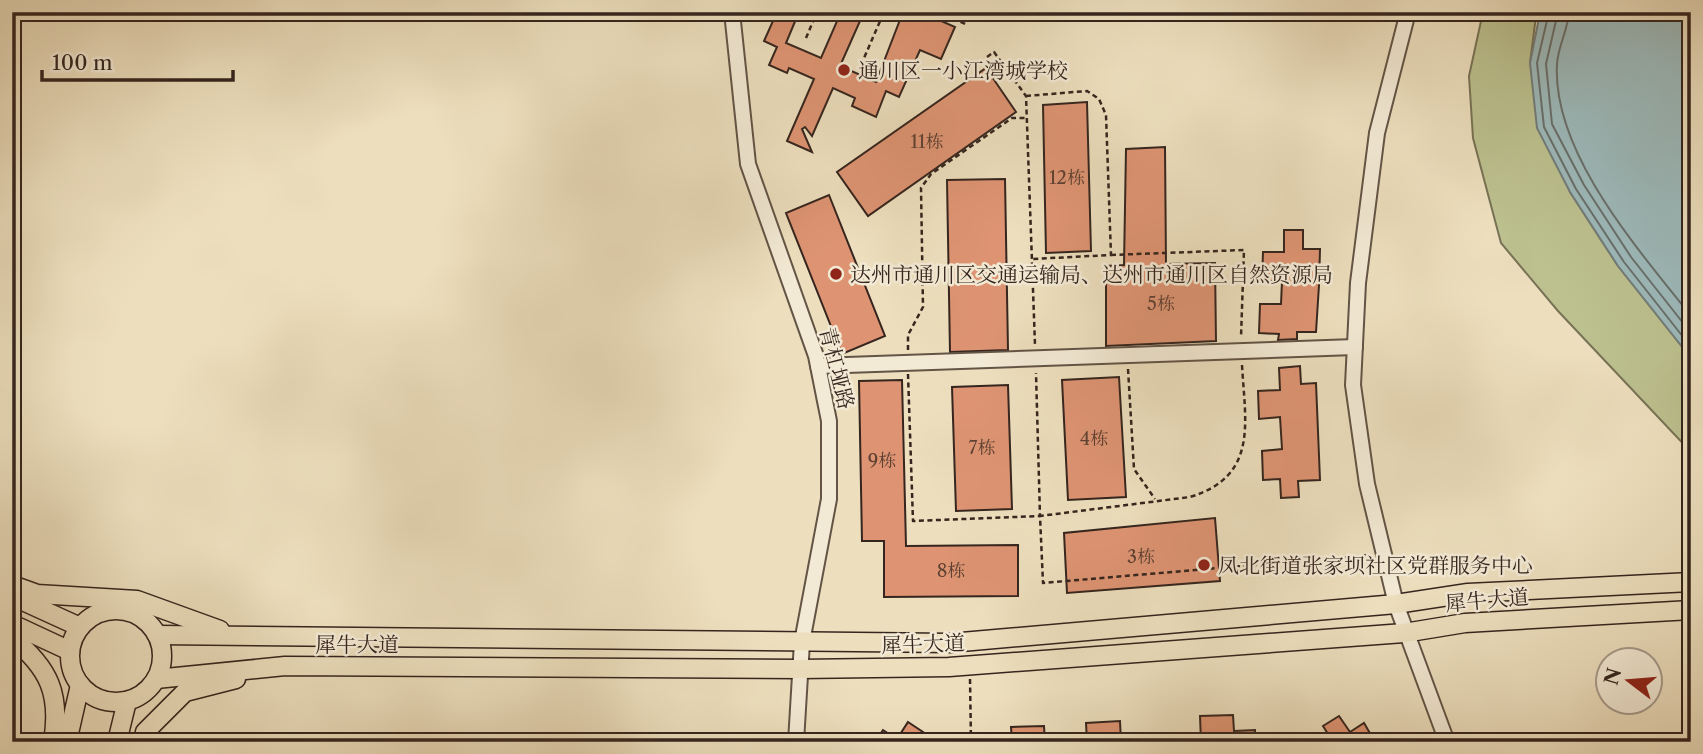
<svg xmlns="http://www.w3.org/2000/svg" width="1703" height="754" viewBox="0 0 1703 754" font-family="'Libre Caslon Text','Noto Serif SC',serif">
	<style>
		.green { fill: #bcc18f; stroke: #787356; stroke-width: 2 }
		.water { fill: #9dbabb; stroke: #737e7c; stroke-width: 2 }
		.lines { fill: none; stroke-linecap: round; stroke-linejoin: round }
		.shore { stroke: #69706c; stroke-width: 2 }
		.building { fill: #de9473; stroke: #35251e; stroke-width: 2 }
		.minor-casing { stroke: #635446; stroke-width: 18 }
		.major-casing { stroke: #35251e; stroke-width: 21 }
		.path { stroke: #35251e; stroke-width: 2.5; stroke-dasharray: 5 3.5; stroke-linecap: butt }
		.minor { stroke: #f3ead5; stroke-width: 14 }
		.major { stroke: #eddfbe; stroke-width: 18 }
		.poi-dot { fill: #8f2418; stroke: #f3ead5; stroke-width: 2.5 }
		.labels { text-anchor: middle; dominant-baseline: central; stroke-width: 5; stroke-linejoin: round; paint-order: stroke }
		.number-label { font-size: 18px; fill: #5f4133 }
		.poi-label { font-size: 21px; fill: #35251e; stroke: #f3ead5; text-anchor: start }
		.street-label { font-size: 21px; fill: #35251e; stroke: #f3ead5 }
	</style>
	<rect width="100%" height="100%" fill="#eddfbe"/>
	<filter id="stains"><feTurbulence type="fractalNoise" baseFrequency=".00286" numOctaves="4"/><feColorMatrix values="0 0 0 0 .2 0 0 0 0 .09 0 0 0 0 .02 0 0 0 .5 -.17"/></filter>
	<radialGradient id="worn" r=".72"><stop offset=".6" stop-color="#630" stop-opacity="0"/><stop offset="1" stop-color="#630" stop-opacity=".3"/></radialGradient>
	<path class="green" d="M1483,12H1540L1536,16L1530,63L1570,192L1618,266L1691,358V452L1558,311L1501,243L1473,138L1469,76Z"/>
	<path class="water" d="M1545,12H1691V358L1618,266L1570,192L1537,128L1530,63L1539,18Z"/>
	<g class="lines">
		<g class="shore">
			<path d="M1549,12L1537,63L1544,127L1576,189L1624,262L1691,347"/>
			<path d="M1558,12L1546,64L1552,124L1584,185L1631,257L1691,333"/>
			<path d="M1569,12C1568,30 1558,46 1557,64C1552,153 1639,250 1691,316"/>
		</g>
	</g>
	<g class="building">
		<path d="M777,12H799L786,43L821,58L841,12H864L840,66L876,82L903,12H921L955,27L941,59L920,50L899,97L886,91L876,117L852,106L855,98L833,88L812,136L805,127L802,129L812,152L787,141L814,79L789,68L787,73L769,65L777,47L764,41Z"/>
		<path d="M986,68L1016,112L868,216L837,172Z"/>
		<path d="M1087,102L1091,251L1046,253L1043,105Z"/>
		<path d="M1165,147L1166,264L1215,263L1216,341L1106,346V266L1124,265L1126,149Z"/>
		<path d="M1005,179L1008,350L950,352L947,180Z"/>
		<path d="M829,195L885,336L842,354L786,213Z"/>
		<path d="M1284,230H1303V249H1320L1319,285L1316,332H1297V339L1278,340L1279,334L1259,333L1260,304H1281L1282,281H1262L1263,252H1284Z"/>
		<path d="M1300,366L1301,384L1316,383L1320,480L1298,481L1299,497L1281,498L1280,479L1263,480L1262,451L1282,449L1280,417L1259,419L1258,391L1280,390L1279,368Z"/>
		<path d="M1119,377L1126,497L1068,500L1062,380Z"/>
		<path d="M902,380L906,546L1018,545V596L884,597V541H862L859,381Z"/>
		<path d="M1008,385L1012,509L956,511L952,387Z"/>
		<path d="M1215,518L1220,581L1067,593L1064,533Z"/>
		<path d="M1233,715L1234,731L1255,730V742H1201L1200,716Z"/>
		<path d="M1339,716L1350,732L1364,723L1375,742H1333L1323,726Z"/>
		<path d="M1120,721L1121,742H1087L1086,723Z"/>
		<path d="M908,722L926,734L921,742H875L883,730L897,739Z"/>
		<path d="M1044,726L1045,742H1012L1011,727Z"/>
	</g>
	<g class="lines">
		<g class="minor-casing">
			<g id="minor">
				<path d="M732,12L748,164L816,356L829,421V499L802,642L796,742"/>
				<path d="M1408,12L1377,133L1358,283L1353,385L1367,484L1396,604L1447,742"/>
				<path d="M818,366L1355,347"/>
			</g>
		</g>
		<g class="major-casing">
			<g id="major">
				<path d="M12,585L37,594L137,600L220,630"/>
				<path d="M12,596L80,627"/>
				<circle cx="116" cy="656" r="46"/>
				<path d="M12,624L70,651"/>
				<path d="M157,635L950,643L1396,604L1468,593L1691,582"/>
				<path d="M12,638C49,668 61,694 53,742"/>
				<path d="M156,679L285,666L800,669L949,667L1404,633L1465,623L1691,610"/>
				<path d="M67,742L80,685"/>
				<path d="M117,742L127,701"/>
				<path d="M143,742L145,732L185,692L236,679"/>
			</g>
		</g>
		<g class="path">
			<path d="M937,12L968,25"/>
			<path d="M806,38L817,12"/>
			<path d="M987,57L994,52L1026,96L1035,345"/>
			<path d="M861,65L884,12"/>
			<path d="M1026,96L1087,91L1099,99L1106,115L1111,255L1032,259"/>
			<path d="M1111,255L1244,250L1241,337"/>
			<path d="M908,350V335L923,307L921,188L931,174L1012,118H1027"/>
			<path d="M1242,365C1245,422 1259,476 1190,497L1040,516L1043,583L1371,555"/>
			<path d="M1128,369L1134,469L1155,499"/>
			<path d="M908,374L913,521L1040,516L1036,373"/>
			<path d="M970,679L971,742"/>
		</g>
		<use href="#minor" class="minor"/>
		<use href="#major" class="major"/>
	</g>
	<g class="poi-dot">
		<circle cx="844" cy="70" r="7"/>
		<circle cx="836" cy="274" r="7"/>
		<circle cx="1204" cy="565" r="7"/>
	</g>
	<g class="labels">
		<g class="number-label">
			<text x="927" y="142">11栋</text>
			<text x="1067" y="178">12栋</text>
			<text x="1161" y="304">5栋</text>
			<text x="1094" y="439">4栋</text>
			<text x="982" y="448">7栋</text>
			<text x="882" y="461">9栋</text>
			<text x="1141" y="557">3栋</text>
			<text x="951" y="571">8栋</text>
		</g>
		<g class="poi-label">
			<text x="858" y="70">通川区一小江湾城学校</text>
			<text x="850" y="274">达州市通川区交通运输局、达州市通川区自然资源局</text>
			<text x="1218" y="565">凤北街道张家坝社区党群服务中心</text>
		</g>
		<g class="street-label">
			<text transform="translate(837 368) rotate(76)">青杠垭路</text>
			<text transform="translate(1487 600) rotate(-5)">犀牛大道</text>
			<text x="357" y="644">犀牛大道</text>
			<text transform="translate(923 644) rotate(-2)">犀牛大道</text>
		</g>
	</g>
	<rect width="1703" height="754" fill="none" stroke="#eddfbe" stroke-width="42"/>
	<rect x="14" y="14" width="1675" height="726" fill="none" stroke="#35251e" stroke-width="3.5"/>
	<rect x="21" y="21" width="1661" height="712" fill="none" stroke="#35251e" stroke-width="2"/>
	<g transform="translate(1629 681) rotate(286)"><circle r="33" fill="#f3ead5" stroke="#a79b8c" stroke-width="2"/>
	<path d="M0-5L12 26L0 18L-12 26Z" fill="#8f2418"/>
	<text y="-10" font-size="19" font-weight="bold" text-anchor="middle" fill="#35251e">N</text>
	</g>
	<path d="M42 70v10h191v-10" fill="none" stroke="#35251e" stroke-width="3.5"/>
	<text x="52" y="70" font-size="21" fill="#35251e" stroke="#f3ead5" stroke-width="5" paint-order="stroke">100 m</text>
	<rect width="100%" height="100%" filter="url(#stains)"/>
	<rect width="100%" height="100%" fill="url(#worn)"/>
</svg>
